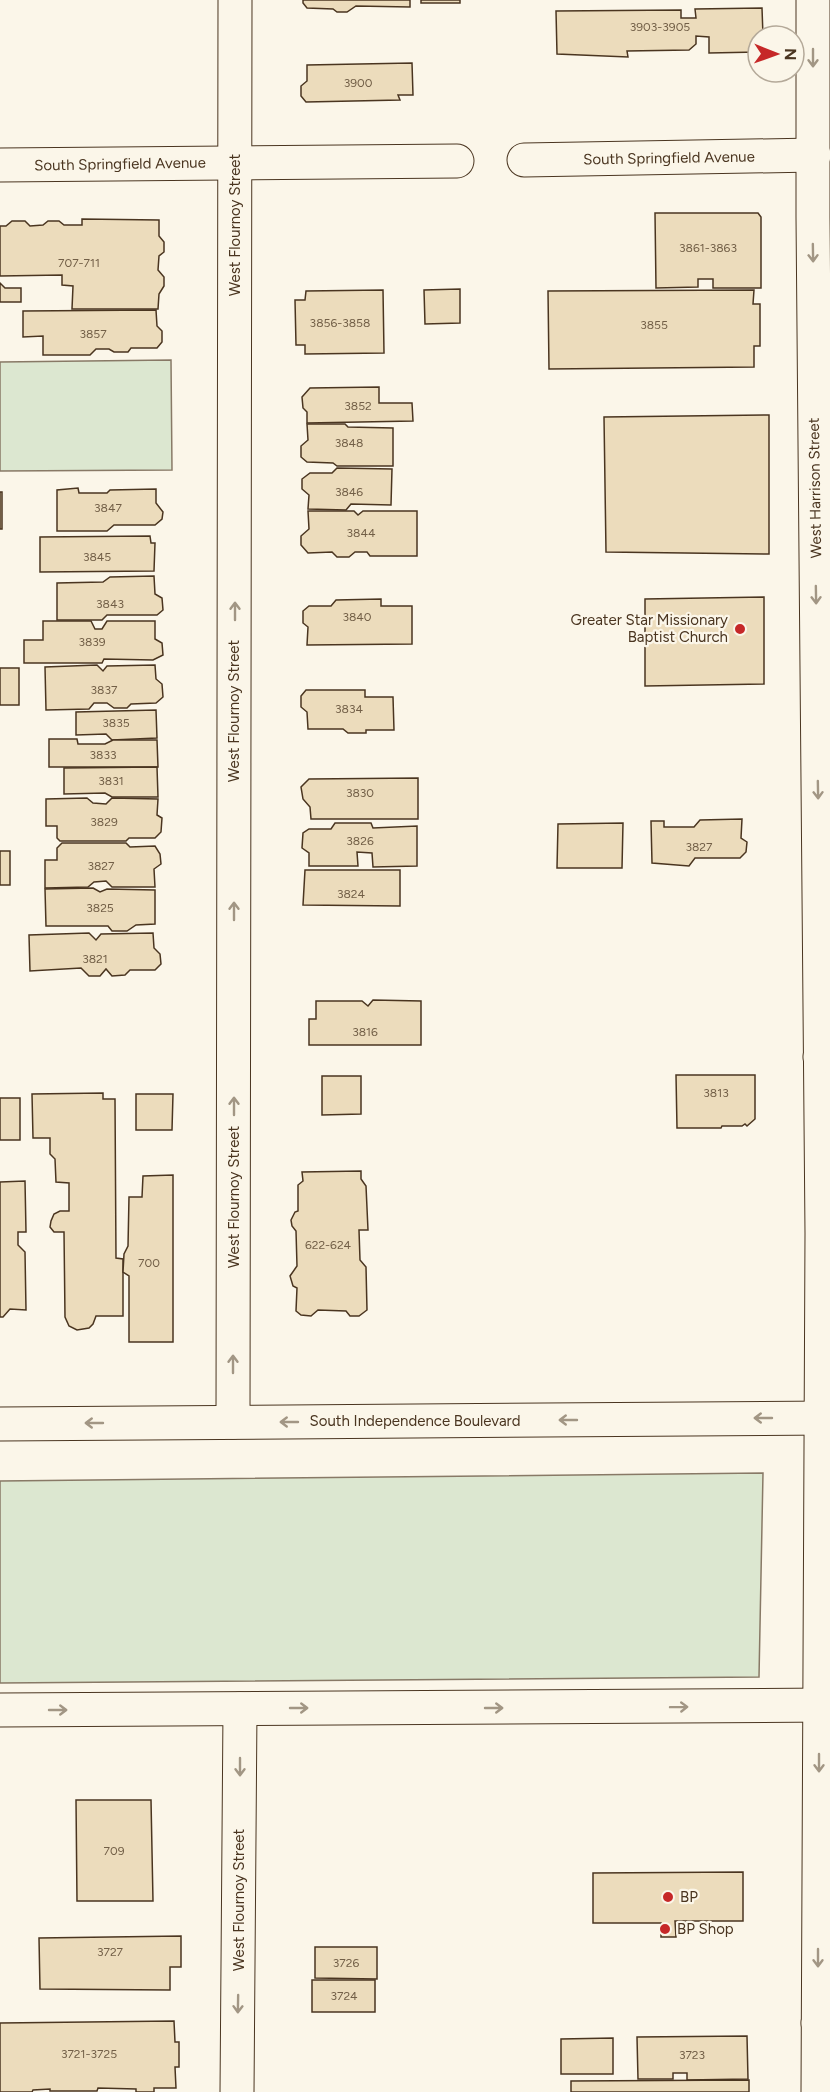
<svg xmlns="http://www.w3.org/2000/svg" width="830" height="2092" viewBox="0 0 830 2092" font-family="Figtree,sans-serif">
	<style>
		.green { fill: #dce7d0; stroke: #887966; stroke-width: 1.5 }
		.building { fill: #ecdcbc; stroke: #4a3520; stroke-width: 1.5 }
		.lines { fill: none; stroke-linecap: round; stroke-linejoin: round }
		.minor-casing { stroke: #4a3520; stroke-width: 35 }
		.tertiary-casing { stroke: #4a3520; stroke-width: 35 }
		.motorway-casing { stroke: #4a3520; stroke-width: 35 }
		.minor { stroke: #fbf6e9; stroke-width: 33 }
		.tertiary { stroke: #fbf6e9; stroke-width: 33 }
		.motorway { stroke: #fbf6e9; stroke-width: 33 }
		.oneway { stroke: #a29684 }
		.poi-dot { fill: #c62828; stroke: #fbf6e9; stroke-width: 2 }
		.labels { text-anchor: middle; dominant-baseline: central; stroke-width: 4.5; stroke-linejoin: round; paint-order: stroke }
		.number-label { font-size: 12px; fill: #725f47 }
		.street-label { font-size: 15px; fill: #4a3520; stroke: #fbf6e9 }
		.poi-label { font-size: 15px; fill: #4a3520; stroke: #fbf6e9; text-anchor: start }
	</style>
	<rect width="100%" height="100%" fill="#fbf6e9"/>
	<g class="green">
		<path d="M171,360L172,470L0,471V362Z"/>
		<path d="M763,1473L759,1677L0,1683V1481Z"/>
	</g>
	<g class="building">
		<path d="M303,0H410V7L356,6L347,12H337L333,9L307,8L303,3Z"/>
		<rect x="421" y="0" width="39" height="3"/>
		<path d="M762,8L763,36H758V52L709,53V37L696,36V44L689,50L627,51L628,57L557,54L556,11L681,10V18H696L695,9Z"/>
		<path d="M412,63L413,95H398L400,100L306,102L301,96V86L307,81V65Z"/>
		<path d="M655,213H758L761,217V288H713V279H698V287L656,288Z"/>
		<path d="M82,219L159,220V236L164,242V252L159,256L158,270L164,277V286L159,294L158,309H72L73,286L62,285V275L0,276V226H6L12,221H25L30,226L43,225L48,221H59L64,225H82Z"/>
		<path d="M0,283L5,288H21V302H0Z"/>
		<path d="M460,289V323L425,324L424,290Z"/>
		<path d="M383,290L384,353L305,354V345H296L295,300H305L306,291Z"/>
		<path d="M754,290L753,304H760V346H754V367L549,369L548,291Z"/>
		<path d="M156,310L157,326L162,331V342L157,348H131L128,352H114L109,349H96L90,355H43V336L23,337V311Z"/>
		<path d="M379,387V403H412L413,421L307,423V412L303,408L302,397L310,388Z"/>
		<path d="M769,415V554L606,552L604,417Z"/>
		<path d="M307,424H345L348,427L393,428V466H337L333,463L307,462L301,457V446L308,440Z"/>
		<path d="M337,468L392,469L391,505L351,504L346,510L308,509L309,495L302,489V479L310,473H332Z"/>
		<path d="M78,488L79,493H107L110,490L156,489V503L163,512L162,519L155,525H114L107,531H57V490Z"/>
		<rect x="0" y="492" width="2" height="37"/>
		<path d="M308,511H354L358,515L363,511H417V556H370L367,552H355L349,557H337L332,552L308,553L301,545V536L309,529Z"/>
		<path d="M150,536L151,543H155L154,571L40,572V537Z"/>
		<path d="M154,576L155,594L162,598L163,610L157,615H107L102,620H57V583L103,582L110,577Z"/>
		<path d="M764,597V684L645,686V599Z"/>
		<path d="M381,599V606H412V644L307,645L308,627L303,623V611L309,606H331L336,600Z"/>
		<path d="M43,621H91L95,629H102L107,621H155V639L162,643L163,655L153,660L104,659L102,663H24V640H43Z"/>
		<path d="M97,665L103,671L107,666L155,665L156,679L162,684L163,697L156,703L131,704L127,708H114L107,703H94L89,709L46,710L45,667Z"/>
		<rect x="0" y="668" width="19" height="37"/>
		<path d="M306,690H365V697H393L394,730H366V733H348L343,729H308L307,712L301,707V696Z"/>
		<path d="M156,710L157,738L112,740L106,734L76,735V712Z"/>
		<path d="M49,739H77L78,744H105L113,740H157L158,767H49Z"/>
		<path d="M157,767L158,797H112L105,793L64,794V768Z"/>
		<path d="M418,778V819H311L310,807L303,799L301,787L309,779Z"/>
		<path d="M87,798L93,803L106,804L112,798L158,799L157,815L162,818L161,832L155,838H129L126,841H60L57,838V826H46V799Z"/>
		<path d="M742,819L741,838L747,842L746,852L740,858H695L689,866L652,863L651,821H664V827H694L700,820Z"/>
		<path d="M335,823H371L373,828L417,826V866L373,867L372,853L357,852L358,866H309V853L302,848L303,833L309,829H331Z"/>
		<path d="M623,823L622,868H557L558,824Z"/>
		<path d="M62,843H126L130,847L155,846L160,854L161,864L154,869L155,887H112L106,881L94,882L88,887L45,888V860H57V848Z"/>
		<rect x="0" y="851" width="10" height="34"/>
		<path d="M305,870H400V906L303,905Z"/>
		<path d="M93,888L100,892L107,889L155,890V924L136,925L127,931H112L108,926H46L45,889Z"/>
		<path d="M89,933L96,940L101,934L153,933L154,948L160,954L161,964L155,970H130L125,975L112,976L106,969L100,976H89L81,968L30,971L29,935Z"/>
		<path d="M373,1000L421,1001V1045H309V1019H316V1001H362L368,1006Z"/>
		<path d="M676,1075H755V1119L747,1126L745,1124L742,1126H722L721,1128H677Z"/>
		<path d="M322,1076H361V1114L322,1115Z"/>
		<path d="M103,1093V1099H115L116,1258L123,1259V1316H96L93,1324L89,1328L77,1330L69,1326L65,1317L64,1232H54L50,1227L51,1221L54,1214L60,1211H69V1183L56,1182L55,1159L50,1154V1138H33L32,1094Z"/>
		<path d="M136,1094H173L172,1130H136Z"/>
		<rect x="0" y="1098" width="20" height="42"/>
		<path d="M361,1171V1179L366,1186L368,1230H359L360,1260L366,1267L367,1310L359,1316H350L346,1311L318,1310L311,1316L301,1315L296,1311L297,1288L293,1286L290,1276L297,1266L296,1231L292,1226L291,1220L295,1212L298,1211V1185L303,1181L302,1172Z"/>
		<path d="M173,1175V1342H129V1276L123,1272L124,1254L128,1246L129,1197H142L143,1176Z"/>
		<path d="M25,1181L26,1232H18V1245L25,1252L26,1310L10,1309L3,1317H0V1182Z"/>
		<path d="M76,1800H151L153,1901H77Z"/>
		<path d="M743,1872V1921H675L676,1937H661V1923H593V1873Z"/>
		<path d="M181,1936V1967H170V1990L40,1989L39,1938Z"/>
		<path d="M315,1947H377V1979L315,1978Z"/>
		<rect x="312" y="1980" width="63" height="32"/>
		<path d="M174,2021L175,2042H179V2067H175L176,2088H154V2092H136V2089L98,2088L97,2091H50V2089L33,2090L32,2092H0V2023Z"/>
		<path d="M747,2036L748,2079L687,2080V2073H673V2079H638L637,2037Z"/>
		<path d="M613,2038V2074H561V2039Z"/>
		<path d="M749,2080V2092H571V2081Z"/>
	</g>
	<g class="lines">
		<g class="minor-casing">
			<g id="minor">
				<path d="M524,160L814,155"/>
				<path d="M0,165L457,161"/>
				<path d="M233,1422L235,0"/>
				<path d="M237,2092L240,1709"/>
			</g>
		</g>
		<g class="tertiary-casing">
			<g id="tertiary">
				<path d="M813,0V217L822,1233L818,2092"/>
				<path d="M0,1424L830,1418"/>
				<path d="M0,1710L830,1705"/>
			</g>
		</g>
		<g class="motorway-casing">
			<g id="motorway">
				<path d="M820,1057L830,999"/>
				<path d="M818,2023L830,2075"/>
			</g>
		</g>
		<use href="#minor" class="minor"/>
		<use href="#tertiary" class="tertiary"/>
		<use href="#motorway" class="motorway"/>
	</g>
	<defs><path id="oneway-shaft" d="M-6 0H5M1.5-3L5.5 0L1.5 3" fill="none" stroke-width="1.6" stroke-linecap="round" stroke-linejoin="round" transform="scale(1.5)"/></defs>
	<g class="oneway">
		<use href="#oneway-shaft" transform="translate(813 58) rotate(90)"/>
		<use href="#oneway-shaft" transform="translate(813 253) rotate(89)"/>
		<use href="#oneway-shaft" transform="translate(816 595) rotate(89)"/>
		<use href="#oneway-shaft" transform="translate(235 611) rotate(-90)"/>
		<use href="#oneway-shaft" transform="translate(818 790) rotate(89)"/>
		<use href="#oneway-shaft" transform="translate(234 911) rotate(-90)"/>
		<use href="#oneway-shaft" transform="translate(234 1106) rotate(-90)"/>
		<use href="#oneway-shaft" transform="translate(233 1364) rotate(-90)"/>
		<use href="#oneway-shaft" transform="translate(763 1418) rotate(180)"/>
		<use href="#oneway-shaft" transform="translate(568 1420) rotate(180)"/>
		<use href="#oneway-shaft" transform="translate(289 1422) rotate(180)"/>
		<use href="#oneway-shaft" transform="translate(94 1423) rotate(180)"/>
		<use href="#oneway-shaft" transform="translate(679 1707) rotate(-1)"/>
		<use href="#oneway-shaft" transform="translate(299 1708)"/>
		<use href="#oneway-shaft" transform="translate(494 1708)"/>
		<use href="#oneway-shaft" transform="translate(58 1710)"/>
		<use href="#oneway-shaft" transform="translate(819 1763) rotate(90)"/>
		<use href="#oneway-shaft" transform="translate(240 1767) rotate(90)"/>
		<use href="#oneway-shaft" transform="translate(818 1958) rotate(90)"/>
		<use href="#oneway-shaft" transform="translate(238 2004) rotate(91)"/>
	</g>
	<g class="poi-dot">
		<circle cx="740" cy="629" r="6"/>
		<circle cx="668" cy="1897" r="6"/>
		<circle cx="665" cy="1929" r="6"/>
	</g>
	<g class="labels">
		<g class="number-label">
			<text x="660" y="27">3903-3905</text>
			<text x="358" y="83">3900</text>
			<text x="708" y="248">3861-3863</text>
			<text x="79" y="263">707-711</text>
			<text x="340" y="323">3856-3858</text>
			<text x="654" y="325">3855</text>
			<text x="93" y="334">3857</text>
			<text x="358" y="406">3852</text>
			<text x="349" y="443">3848</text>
			<text x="349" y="492">3846</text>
			<text x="108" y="508">3847</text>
			<text x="361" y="533">3844</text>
			<text x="97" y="557">3845</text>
			<text x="110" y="604">3843</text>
			<text x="357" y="617">3840</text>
			<text x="92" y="642">3839</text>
			<text x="104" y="690">3837</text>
			<text x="349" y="709">3834</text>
			<text x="116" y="723">3835</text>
			<text x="103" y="755">3833</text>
			<text x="111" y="781">3831</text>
			<text x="360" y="793">3830</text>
			<text x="104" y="822">3829</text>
			<text x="360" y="841">3826</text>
			<text x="699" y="847">3827</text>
			<text x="101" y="866">3827</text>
			<text x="351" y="894">3824</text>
			<text x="100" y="908">3825</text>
			<text x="95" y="959">3821</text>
			<text x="365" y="1032">3816</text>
			<text x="716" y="1093">3813</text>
			<text x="328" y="1245">622-624</text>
			<text x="149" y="1263">700</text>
			<text x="114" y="1851">709</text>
			<text x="110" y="1952">3727</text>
			<text x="346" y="1963">3726</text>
			<text x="344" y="1996">3724</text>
			<text x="89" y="2054">3721-3725</text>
			<text x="692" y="2055">3723</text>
		</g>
		<g class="street-label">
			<text transform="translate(669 158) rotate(-1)">South Springfield Avenue</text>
			<text transform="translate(120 164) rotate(-1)">South Springfield Avenue</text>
			<text transform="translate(235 225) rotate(-90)">West Flournoy Street</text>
			<text transform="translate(815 488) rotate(-91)">West Harrison Street</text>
			<text transform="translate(234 711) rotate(-90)">West Flournoy Street</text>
			<text transform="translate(234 1197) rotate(-90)">West Flournoy Street</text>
			<text x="415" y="1421">South Independence Boulevard</text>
			<text transform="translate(239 1900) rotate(-90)">West Flournoy Street</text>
		</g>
		<g class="poi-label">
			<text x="728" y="620" text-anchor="end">Greater Star Missionary<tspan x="728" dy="17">Baptist Church</tspan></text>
			<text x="680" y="1897">BP</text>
			<text x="677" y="1929">BP Shop</text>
		</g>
	</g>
	<g transform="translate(776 54) rotate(91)"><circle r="28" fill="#fbf6e9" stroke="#b4a999" stroke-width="1.5"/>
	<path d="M0-4.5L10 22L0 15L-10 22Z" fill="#c62828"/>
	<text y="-9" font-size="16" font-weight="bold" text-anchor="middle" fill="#4a3520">N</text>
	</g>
</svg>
